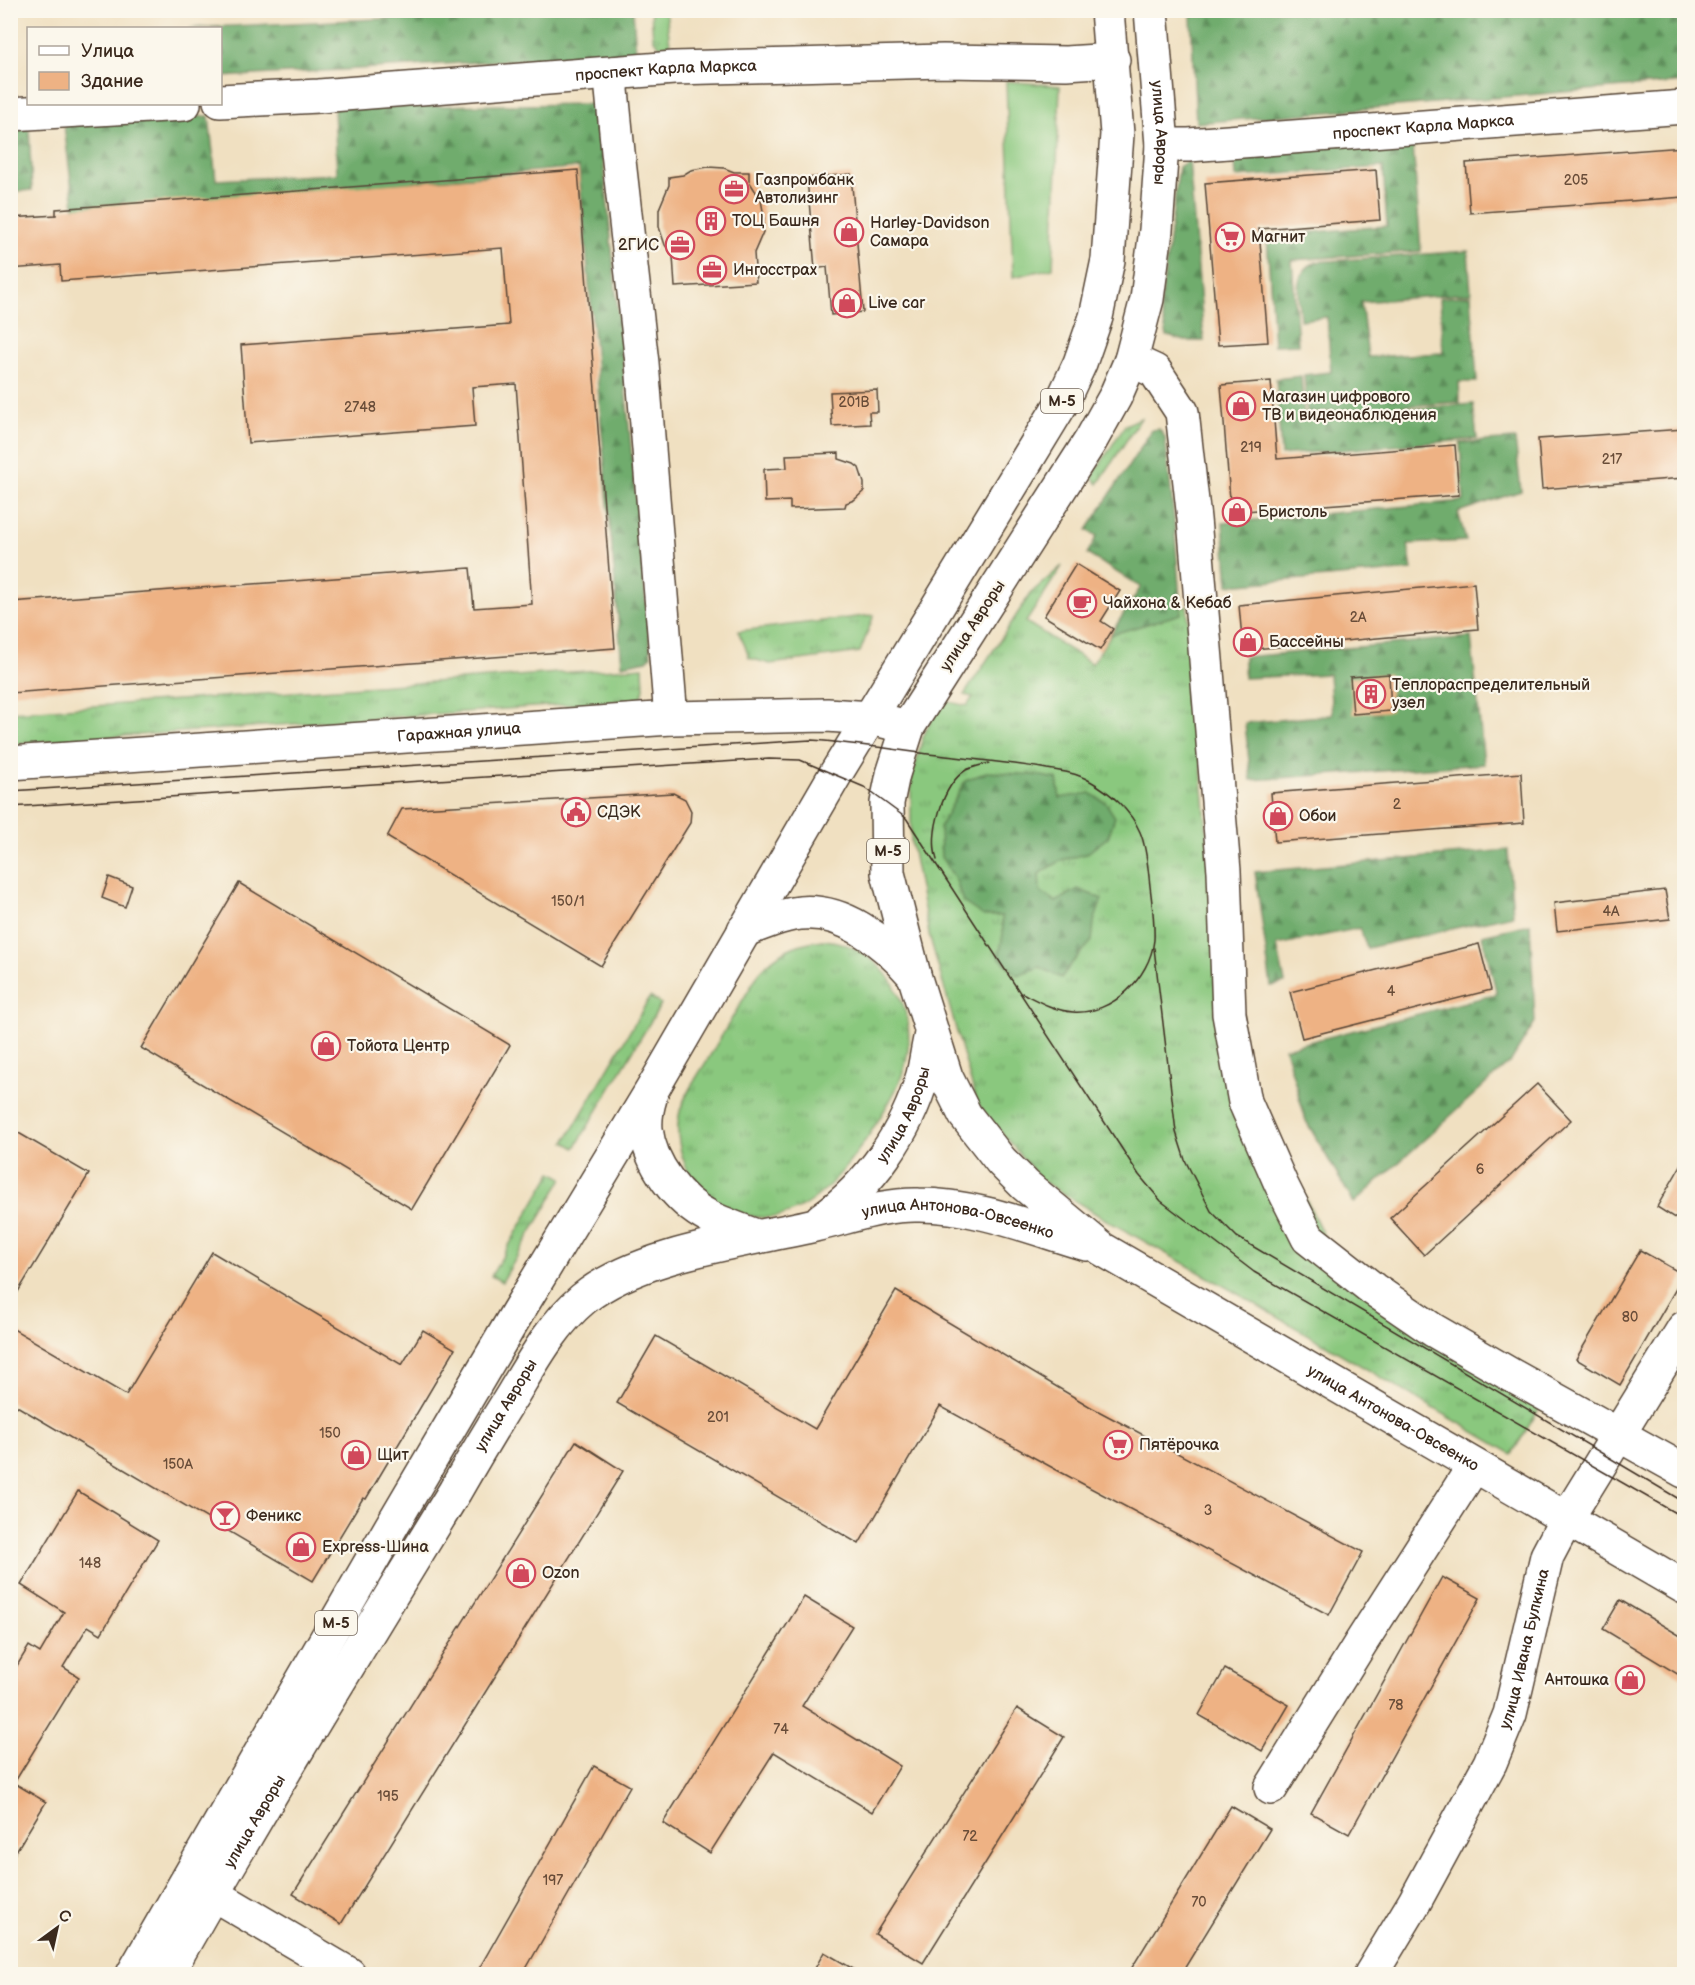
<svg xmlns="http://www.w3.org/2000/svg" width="1695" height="1985" viewBox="0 0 1695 1985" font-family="'Balsamiq Sans',sans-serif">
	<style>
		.grass { fill: url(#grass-tufts); stroke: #62794e; stroke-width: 1.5 }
		.forest { fill: url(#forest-firs); stroke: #556b46; stroke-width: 1.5 }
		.pitch { fill: #8ac87e; stroke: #62794e; stroke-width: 1.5 }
		.building { fill: #eeb284 }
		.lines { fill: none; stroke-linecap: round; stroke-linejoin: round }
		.minor-casing { stroke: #564536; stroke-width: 36 }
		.major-casing { stroke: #564536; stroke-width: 36 }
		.minor { stroke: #fff; stroke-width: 33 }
		.major { stroke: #fff; stroke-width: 33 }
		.tram { stroke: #3b2a1e; stroke-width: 1.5 }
		.labels { text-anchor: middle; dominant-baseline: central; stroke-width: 4.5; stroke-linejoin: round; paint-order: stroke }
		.number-label { font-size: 14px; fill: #684c38 }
		.shield { fill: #fbf7ec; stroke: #75685c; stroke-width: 1.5 }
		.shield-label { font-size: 15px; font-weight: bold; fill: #3b2a1e }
		.street-label { font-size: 16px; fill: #3b2a1e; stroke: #fbf7ec }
		.poi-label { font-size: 16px; fill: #3b2a1e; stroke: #fbf7ec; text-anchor: start }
	</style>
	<defs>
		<pattern id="grass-tufts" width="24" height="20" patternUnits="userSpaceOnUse" patternTransform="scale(1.5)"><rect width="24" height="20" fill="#8ac87e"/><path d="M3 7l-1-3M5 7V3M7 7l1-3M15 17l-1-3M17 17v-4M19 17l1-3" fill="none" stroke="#72a367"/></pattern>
		<pattern id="forest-firs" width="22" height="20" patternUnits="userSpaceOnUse" patternTransform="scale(1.5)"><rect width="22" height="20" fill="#6fac6d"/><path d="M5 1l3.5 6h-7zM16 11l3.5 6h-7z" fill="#5c8c59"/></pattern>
	</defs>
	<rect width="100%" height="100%" fill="#fbf7ec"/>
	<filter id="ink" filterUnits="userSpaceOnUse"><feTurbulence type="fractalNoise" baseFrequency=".0167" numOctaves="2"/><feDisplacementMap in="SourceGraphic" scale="12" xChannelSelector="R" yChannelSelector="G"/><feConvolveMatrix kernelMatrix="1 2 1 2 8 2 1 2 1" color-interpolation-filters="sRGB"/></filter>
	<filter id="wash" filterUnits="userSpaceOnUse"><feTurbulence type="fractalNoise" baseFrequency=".008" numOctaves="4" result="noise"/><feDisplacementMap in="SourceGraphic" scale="24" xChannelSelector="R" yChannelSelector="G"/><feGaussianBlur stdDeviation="1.35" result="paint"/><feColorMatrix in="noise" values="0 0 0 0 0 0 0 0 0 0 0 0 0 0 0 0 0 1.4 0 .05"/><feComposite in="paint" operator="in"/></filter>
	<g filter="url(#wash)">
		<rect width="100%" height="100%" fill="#f0e0c1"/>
		<g class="grass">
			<path d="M651,11H666L670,45L660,46L653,39Z"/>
			<path d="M1141,418L1098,484L1092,477L1125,425Z"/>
			<path d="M1062,566L1026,622L1092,664L1116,627L1187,606L1224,1029L1344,1278L1544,1401L1512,1454L1233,1291L1103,1218L1041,1180L977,1103L929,934L911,842V782L923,737L941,700L967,706L973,697L964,695L1031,593Z"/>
			<path d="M874,615L860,652L770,664L749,658L745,646L738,631Z"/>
			<path d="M643,667L644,689L641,697L634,700L11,744V712Z"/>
			<path d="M822,940C857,942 885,965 899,995C910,1017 911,1043 905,1066C898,1091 882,1114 869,1135C837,1182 792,1241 728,1208C714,1201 702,1194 693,1180C681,1161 674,1133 680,1111C686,1092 698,1075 708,1059C725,1030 742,1001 759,973C777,952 795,943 822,940Z"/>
			<path d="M650,997L661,1004L575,1148L565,1142Z"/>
			<path d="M552,1172L563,1178L502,1282L491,1276Z"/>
		</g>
		<g class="forest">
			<path d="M561,10L633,11L636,53L221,77L220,28H190Z"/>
			<path d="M1235,10L1684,11V82L1196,123L1191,16Z"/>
			<path d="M598,104L651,656L647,660L622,665L579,167L75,214L64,125L209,116L216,180L337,174L334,107Z"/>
			<path d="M29,129L32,190L11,192V130Z"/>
			<path d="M1412,132L1421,251L1292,260L1298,344L1274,345L1267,236L1387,226L1383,167L1236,177L1234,145Z"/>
			<path d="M1189,160L1204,341H1185L1167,336L1160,308L1179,167Z"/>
			<path d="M1468,251L1471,293L1361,302L1368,357L1443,353L1440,298L1471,295L1477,382H1459L1460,402L1307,413L1304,375L1331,372L1327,317L1300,320C1299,297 1291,273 1316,262Z"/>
			<path d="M1301,376L1304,417L1473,404L1477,439L1281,455L1276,379Z"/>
			<path d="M1159,429L1165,437L1174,519L1181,614L1110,635L1141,587L1087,554L1097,536L1087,530L1152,430Z"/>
			<path d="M1515,439L1521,491L1458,512L1466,541L1408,544L1412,570L1228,585L1223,523L1464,501L1460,443Z"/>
			<path d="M1471,637L1484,764L1251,780L1245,723L1332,715L1329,674L1244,678V657Z"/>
			<path d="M986,772L1036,775L1057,779L1060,798L1090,793L1106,803L1115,817L1108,837L1086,854L1062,860L1039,874L1040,891L1056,902L1078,889L1102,899L1094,922L1092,941L1072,963L1061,978L1040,967L1017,975L999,957L1003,934L1002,916H984L963,902L956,880L941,857L940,827L965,781Z"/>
			<path d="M1508,850L1513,915L1367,948L1360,928L1277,945L1285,983L1271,986L1255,872Z"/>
			<path d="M1530,924L1535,1022L1511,1061L1354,1203L1306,1121L1285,1048L1497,994L1482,935Z"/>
		</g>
		<path class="pitch" d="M1006,81L1060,86L1053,268L1013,277Z"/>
		<g id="blocks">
			<g class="building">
				<path d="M1684,147V197L1470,213L1466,163Z"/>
				<path d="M708,167L724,168L734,172H749V181L761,200L764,216L763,232L754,253L756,282L675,287L673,256L665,245L659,227V209L669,185V177L683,175L691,170Z"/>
				<path d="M578,170L615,648L10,693V602L470,568L474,608L532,604L516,384L472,387L475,426L248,443L241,345L509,325L503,248L61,281L60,265L10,269V218L56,215V209Z"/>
				<path d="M1376,170L1380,220L1259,229L1268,342L1218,345L1205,183Z"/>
				<path d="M851,174L863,312L831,315L827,267L815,269L807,178Z"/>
				<path d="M1271,381L1277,459L1455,445L1459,495L1231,512L1221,385Z"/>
				<path d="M877,390L878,412H869L870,424L832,426L830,392Z"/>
				<path d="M1684,429V478L1542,489L1538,439Z"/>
				<path d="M839,453V459L854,464L859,468L864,483V491L854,500L846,503L845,507L790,509V501L765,502L764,469L787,468L786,455Z"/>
				<path d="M1076,564L1120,591L1101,621L1113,629L1100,650L1044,616Z"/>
				<path d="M1474,583L1478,629L1243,650L1239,605Z"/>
				<path d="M1389,674L1391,711L1353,714L1350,677Z"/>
				<path d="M1521,773L1524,823L1275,842L1271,793Z"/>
				<path d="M673,793L685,799L691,811L690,823L601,966L387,837L402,809Z"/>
				<path d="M109,877L132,886L125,907L102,898Z"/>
				<path d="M239,883L510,1045L412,1209L141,1048Z"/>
				<path d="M1665,890L1670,919L1557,931L1554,903Z"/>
				<path d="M1479,944L1491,990L1302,1038L1290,992Z"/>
				<path d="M1537,1084L1571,1120L1424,1255L1390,1218Z"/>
				<path d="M10,1128L89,1174L10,1305Z"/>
				<path d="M1684,1160V1224L1657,1207Z"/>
				<path d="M1640,1250L1684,1275L1620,1385L1576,1359Z"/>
				<path d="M212,1252L402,1365L423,1330L455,1349L366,1499L363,1498L313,1581L10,1402V1327L126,1395Z"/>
				<path d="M896,1291L1089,1406L1363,1552L1329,1615L1053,1468L940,1406L859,1544L617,1403L656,1336L815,1429Z"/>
				<path d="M576,1441L623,1471L341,1924L293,1894Z"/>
				<path d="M78,1491L158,1540L101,1634L88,1626L63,1667L79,1677L14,1783L46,1802L10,1861V1677L29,1646L40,1653L64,1612L21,1585Z"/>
				<path d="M1442,1577L1480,1598L1349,1834L1311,1813Z"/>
				<path d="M804,1597L852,1626L802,1706L900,1766L872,1812L774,1752L710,1853L663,1823Z"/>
				<path d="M1620,1600L1684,1638V1678L1603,1629Z"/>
				<path d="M1225,1669L1289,1705L1262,1751L1199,1715Z"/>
				<path d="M1017,1708L1064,1737L923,1963L875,1934Z"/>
				<path d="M594,1766L630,1786L523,1974H476Z"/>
				<path d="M1231,1806L1270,1829L1181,1974H1128Z"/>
				<path d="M824,1952L862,1974H812Z"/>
			</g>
		</g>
	</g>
	<g filter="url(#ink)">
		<use href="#blocks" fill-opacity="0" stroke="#564536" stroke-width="1.5"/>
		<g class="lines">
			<g class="minor-casing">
				<g id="minor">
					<path d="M613,73L612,90L618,152L642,363L671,718"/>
					<path id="s1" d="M220,101L319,96L674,68L943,61L1066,63L1113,60"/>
					<path d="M10,114L184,104"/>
					<path id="s2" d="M1162,145H1189L1684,107"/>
					<path d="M1131,360L1155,371L1182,412L1194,519L1224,871L1229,1014L1245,1102L1281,1184L1308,1238L1373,1289L1433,1330L1511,1375L1684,1471"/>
					<path id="s3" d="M10,763L671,718L827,715L871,718L908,727"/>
					<path d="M1271,1788L1360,1644L1474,1466"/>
					<path d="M213,1894L349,1974"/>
					<path id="s4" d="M1371,1974L1414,1903L1490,1763L1510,1714L1547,1556L1567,1518L1684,1328"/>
				</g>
			</g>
			<g class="major-casing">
				<g id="major">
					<path id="s5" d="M1151,10L1162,145L1156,230L1147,299L1131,360L1115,397L1091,440L908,727L893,774L887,803L888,873L914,975L946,1077L965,1115L1001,1161L1025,1185L1102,1249L1684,1587"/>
					<path d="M744,930C760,925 776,917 793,914C841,905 885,942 914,975"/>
					<path d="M650,1098C647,1108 645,1118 646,1129C650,1164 678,1201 709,1217C723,1224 740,1230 756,1236"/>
					<path id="s6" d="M822,1219C870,1185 907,1132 923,1075C926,1061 928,1047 931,1034"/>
					<path d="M133,1974L391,1527L517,1313L652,1090L835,775L1061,404L1080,363L1096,317L1108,260L1117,134L1107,10"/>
					<path id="s7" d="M167,1974C258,1811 357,1651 455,1491C474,1458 493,1426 513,1394C533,1361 553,1324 583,1299C639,1253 746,1241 815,1225C850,1217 883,1204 919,1205C976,1205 1032,1228 1086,1244"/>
				</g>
			</g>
			<use href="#minor" class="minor"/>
			<use href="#major" class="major"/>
			<g class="tram">
				<path d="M10,791L811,740C854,743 896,750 938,755C975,760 1009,762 1047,769C1061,771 1077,773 1090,781C1110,792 1131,811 1140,832C1147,848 1148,869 1150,886C1152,904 1155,922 1154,940C1150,978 1112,1015 1073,1012C1055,1011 1038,1001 1022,993"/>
				<path d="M10,807L769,759L800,760L864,787L906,818L1139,1175L1161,1201L1254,1272L1684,1518"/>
				<path d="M937,860C929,834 942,785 966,770C973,767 982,765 989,763"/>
				<path d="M1154,948L1176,1132L1185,1160L1211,1211L1237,1237L1684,1502"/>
			</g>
		</g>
	</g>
	<defs>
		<g id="office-ring" transform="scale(1.5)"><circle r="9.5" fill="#fbf7ec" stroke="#d1495b" stroke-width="1.5"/><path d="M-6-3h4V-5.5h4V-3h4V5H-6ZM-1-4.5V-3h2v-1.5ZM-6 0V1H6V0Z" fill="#d1495b"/></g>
		<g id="building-ring" transform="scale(1.5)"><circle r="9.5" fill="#fbf7ec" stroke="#d1495b" stroke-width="1.5"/><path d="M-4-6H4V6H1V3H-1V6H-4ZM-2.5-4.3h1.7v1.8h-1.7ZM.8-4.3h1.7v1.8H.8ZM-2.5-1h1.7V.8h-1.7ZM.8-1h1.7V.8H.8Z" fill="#d1495b"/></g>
		<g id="shop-ring" transform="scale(1.5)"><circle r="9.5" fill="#fbf7ec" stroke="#d1495b" stroke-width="1.5"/><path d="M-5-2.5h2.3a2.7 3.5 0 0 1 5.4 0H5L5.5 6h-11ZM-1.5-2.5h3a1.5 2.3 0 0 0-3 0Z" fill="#d1495b"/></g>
		<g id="supermarket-ring" transform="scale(1.5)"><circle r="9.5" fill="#fbf7ec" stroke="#d1495b" stroke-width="1.5"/><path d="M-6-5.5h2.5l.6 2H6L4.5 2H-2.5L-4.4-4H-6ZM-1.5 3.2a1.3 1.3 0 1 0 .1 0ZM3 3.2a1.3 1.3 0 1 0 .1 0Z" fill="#d1495b"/></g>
		<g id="cafe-ring" transform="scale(1.5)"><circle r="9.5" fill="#fbf7ec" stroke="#d1495b" stroke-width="1.5"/><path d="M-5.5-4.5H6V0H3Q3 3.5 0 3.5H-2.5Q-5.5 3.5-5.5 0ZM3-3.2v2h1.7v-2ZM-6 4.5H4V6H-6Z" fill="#d1495b"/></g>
		<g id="civic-ring" transform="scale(1.5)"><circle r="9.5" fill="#fbf7ec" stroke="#d1495b" stroke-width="1.5"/><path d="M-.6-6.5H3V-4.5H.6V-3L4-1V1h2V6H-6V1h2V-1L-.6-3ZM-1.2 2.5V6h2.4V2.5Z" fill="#d1495b"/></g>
		<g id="bar-ring" transform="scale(1.5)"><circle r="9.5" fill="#fbf7ec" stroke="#d1495b" stroke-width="1.5"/><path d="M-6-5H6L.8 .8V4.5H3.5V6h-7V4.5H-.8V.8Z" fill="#d1495b"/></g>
	</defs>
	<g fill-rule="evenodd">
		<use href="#office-ring" x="734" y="189"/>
		<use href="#building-ring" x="711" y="221"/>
		<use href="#shop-ring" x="849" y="232"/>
		<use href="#supermarket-ring" x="1230" y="237"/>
		<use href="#office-ring" x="680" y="245"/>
		<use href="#office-ring" x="712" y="270"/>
		<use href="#shop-ring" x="847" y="303"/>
		<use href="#shop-ring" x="1241" y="406"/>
		<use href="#shop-ring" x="1237" y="512"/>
		<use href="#cafe-ring" x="1082" y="603"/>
		<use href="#shop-ring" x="1248" y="642"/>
		<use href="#building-ring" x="1371" y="694"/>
		<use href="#civic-ring" x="576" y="812"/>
		<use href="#shop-ring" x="1278" y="816"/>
		<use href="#shop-ring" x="326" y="1046"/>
		<use href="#supermarket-ring" x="1118" y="1445"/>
		<use href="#shop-ring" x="356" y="1455"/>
		<use href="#bar-ring" x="225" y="1516"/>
		<use href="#shop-ring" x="301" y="1547"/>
		<use href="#shop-ring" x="521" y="1573"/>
		<use href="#shop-ring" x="1630" y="1680"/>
	</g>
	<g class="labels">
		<g class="number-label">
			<text x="1576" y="180">205</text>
			<text x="854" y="402">201В</text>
			<text x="360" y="407">2748</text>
			<text x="1251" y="447">219</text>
			<text x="1612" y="459">217</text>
			<text x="1358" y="617">2А</text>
			<text x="1397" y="804">2</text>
			<text x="568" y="901">150/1</text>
			<text x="1611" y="911">4А</text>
			<text x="1391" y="991">4</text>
			<text x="1480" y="1169">6</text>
			<text x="1630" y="1317">80</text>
			<text x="718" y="1417">201</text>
			<text x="330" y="1433">150</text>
			<text x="178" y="1464">150А</text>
			<text x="1208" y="1510">3</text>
			<text x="90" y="1563">148</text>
			<text x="1396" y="1705">78</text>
			<text x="781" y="1729">74</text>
			<text x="388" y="1796">195</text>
			<text x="970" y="1836">72</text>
			<text x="553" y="1880">197</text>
			<text x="1199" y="1902">70</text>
		</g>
		<g class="shield">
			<rect x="1041" y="389" width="42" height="24" rx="4.5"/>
			<rect x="867" y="839" width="42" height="24" rx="4.5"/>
			<rect x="315" y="1611" width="42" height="24" rx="4.5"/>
		</g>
		<g class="shield-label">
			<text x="1062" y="401">М-5</text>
			<text x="888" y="851">М-5</text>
			<text x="336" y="1623">М-5</text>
		</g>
		<g class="street-label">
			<text stroke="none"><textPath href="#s1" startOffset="447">проспект Карла Маркса</textPath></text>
			<text stroke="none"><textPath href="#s2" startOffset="262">проспект Карла Маркса</textPath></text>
			<text stroke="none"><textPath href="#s5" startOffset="123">улица Авроры</textPath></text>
			<text transform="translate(973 626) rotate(-57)">улица Авроры</text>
			<text stroke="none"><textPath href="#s3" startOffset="450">Гаражная улица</textPath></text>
			<text stroke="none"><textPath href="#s6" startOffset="135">улица Авроры</textPath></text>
			<text stroke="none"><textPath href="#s7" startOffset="1186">улица Антонова-Овсеенко</textPath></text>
			<text stroke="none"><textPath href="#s7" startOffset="662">улица Авроры</textPath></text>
			<text stroke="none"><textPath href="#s5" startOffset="1716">улица Антонова-Овсеенко</textPath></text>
			<text stroke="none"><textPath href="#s4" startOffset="362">улица Ивана Булкина</textPath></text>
			<text stroke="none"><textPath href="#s7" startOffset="176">улица Авроры</textPath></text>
		</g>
		<g class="poi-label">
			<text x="755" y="180">Газпромбанк<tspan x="755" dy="18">Автолизинг</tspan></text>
			<text x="732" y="221">ТОЦ Башня</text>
			<text x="870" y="223">Harley-Davidson<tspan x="870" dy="18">Самара</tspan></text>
			<text x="1251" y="237">Магнит</text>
			<text x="659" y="245" text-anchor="end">2ГИС</text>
			<text x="733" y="270">Ингосстрах</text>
			<text x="868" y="303">Live car</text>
			<text x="1262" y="397">Магазин цифрового<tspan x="1262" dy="18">ТВ и видеонаблюдения</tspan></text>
			<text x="1258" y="512">Бристоль</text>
			<text x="1103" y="603">Чайхона &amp; Кебаб</text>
			<text x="1269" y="642">Бассейны</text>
			<text x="1392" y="685">Теплораспределительный<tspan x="1392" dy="18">узел</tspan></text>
			<text x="597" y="812">СДЭК</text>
			<text x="1299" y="816">Обои</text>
			<text x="347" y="1046">Тойота Центр</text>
			<text x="1139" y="1445">Пятёрочка</text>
			<text x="377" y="1455">Щит</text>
			<text x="246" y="1516">Феникс</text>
			<text x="322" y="1547">Express-Шина</text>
			<text x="542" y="1573">Ozon</text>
			<text x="1609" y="1680" text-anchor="end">Антошка</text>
		</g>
	</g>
	<rect width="1695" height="1985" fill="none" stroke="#fbf7ec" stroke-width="36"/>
	<rect x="27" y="27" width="195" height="78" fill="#fbf7ec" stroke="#aea59a" stroke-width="1.5"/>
	<rect x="39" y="46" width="30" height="9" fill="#ffffff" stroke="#aea59a" stroke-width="1.5"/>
	<text x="81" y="57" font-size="18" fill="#3b2a1e">Улица</text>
	<rect x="39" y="72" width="30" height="18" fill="#eeb284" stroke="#aea59a" stroke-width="1.5"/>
	<text x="81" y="87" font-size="18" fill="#3b2a1e">Здание</text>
	<g transform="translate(57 1928) rotate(33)" stroke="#fbf7ec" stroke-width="4.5" paint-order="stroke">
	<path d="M0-4.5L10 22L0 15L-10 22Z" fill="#3b2a1e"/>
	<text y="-9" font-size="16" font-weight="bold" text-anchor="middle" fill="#3b2a1e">С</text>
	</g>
</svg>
